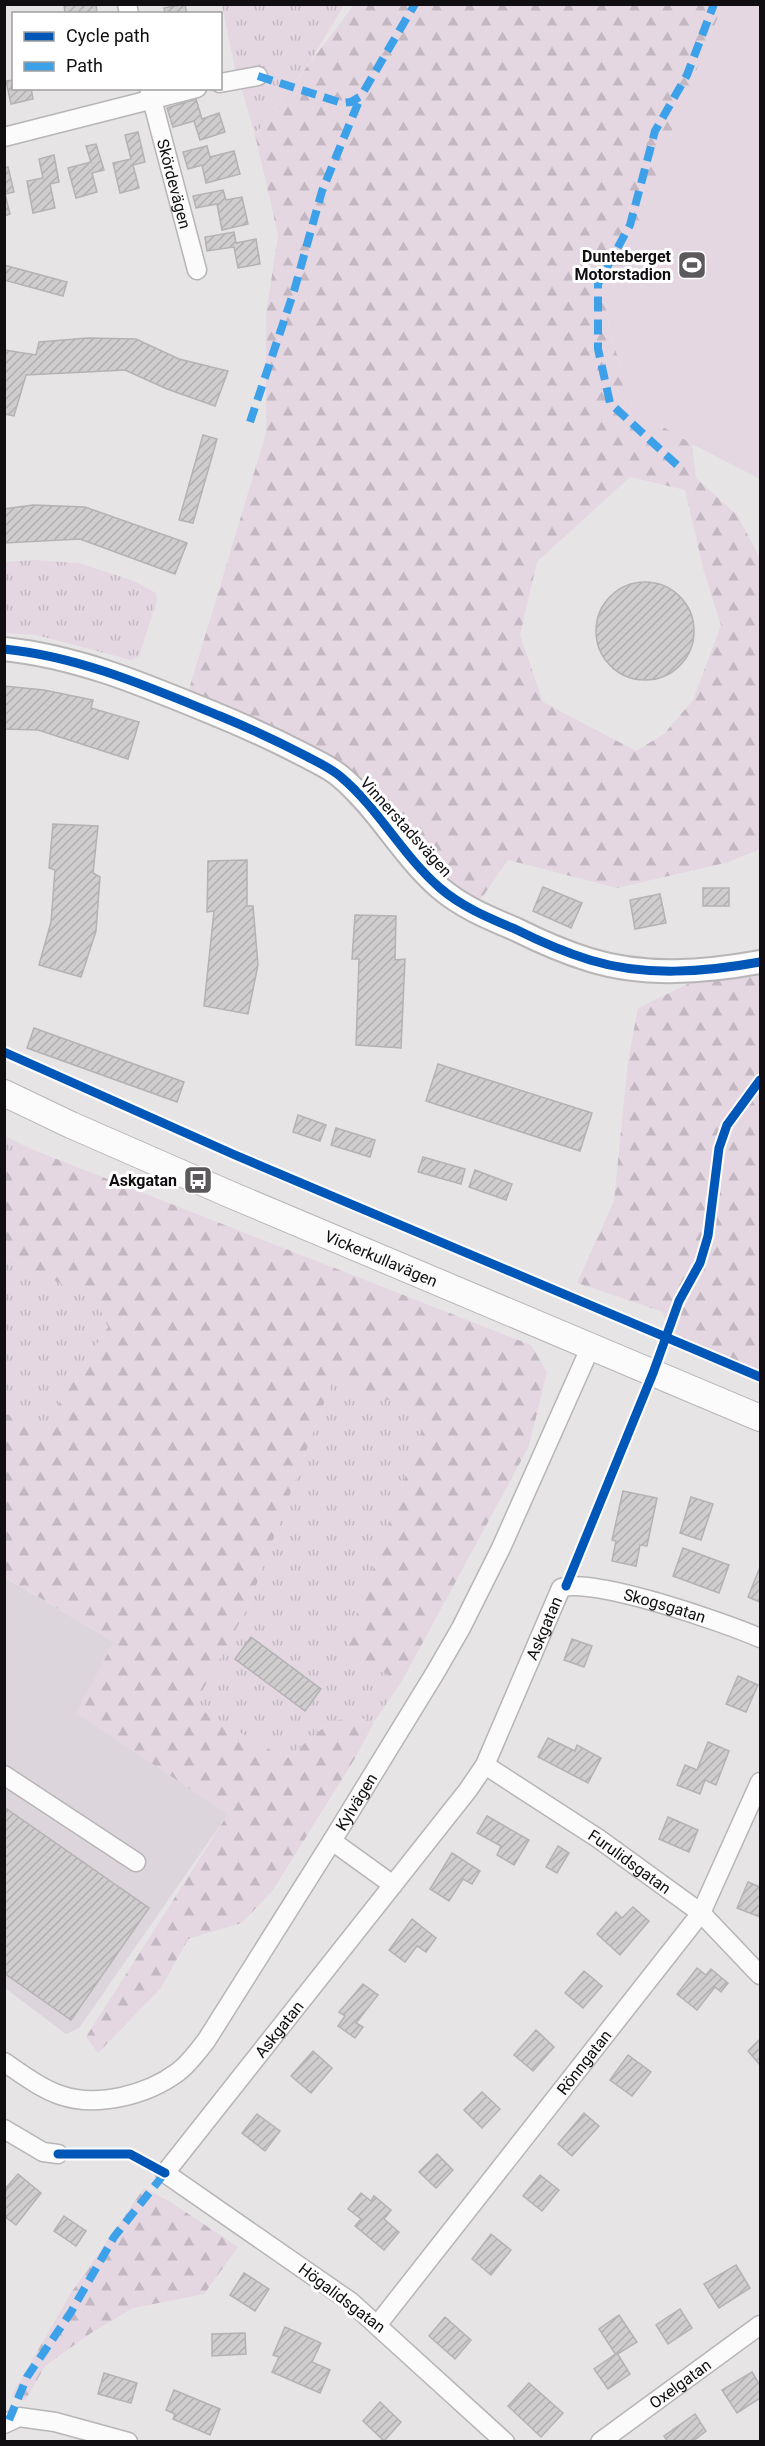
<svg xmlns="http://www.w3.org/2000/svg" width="765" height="2446" viewBox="0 0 765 2446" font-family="Roboto,sans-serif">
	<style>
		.built { fill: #dcd5db }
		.grass { fill: url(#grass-tufts) }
		.forest { fill: url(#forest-firs); fill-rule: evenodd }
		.pitch { fill: #e4d7e2 }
		.building { fill: url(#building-hatch); stroke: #b4b2b3; stroke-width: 1.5 }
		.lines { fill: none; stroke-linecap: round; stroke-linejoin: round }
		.minor-casing { stroke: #b7b5b6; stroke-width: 21 }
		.tertiary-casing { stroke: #b7b5b6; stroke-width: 26 }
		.secondary-casing { stroke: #b7b5b6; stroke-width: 28 }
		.minor { stroke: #fbfbfb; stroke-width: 18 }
		.tertiary { stroke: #fbfbfb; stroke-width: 22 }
		.secondary { stroke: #fbfbfb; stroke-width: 26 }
		.quiet { stroke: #3da1ea; stroke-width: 8; stroke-dasharray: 15 8; stroke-linecap: butt }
		.cycleway-casing { stroke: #fff; stroke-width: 13 }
		.cycleway { stroke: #0057b8; stroke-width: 9 }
		.labels { text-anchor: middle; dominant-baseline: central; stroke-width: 6; stroke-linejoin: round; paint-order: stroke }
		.street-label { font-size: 16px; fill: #100e10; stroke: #fff }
		.poi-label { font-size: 16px; font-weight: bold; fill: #100e10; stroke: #fff; text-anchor: end }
	</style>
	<defs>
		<pattern id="grass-tufts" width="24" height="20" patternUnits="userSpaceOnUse" patternTransform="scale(1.5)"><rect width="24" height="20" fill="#e4d7e2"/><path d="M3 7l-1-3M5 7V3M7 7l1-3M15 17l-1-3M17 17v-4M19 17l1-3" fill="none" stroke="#c3b7c1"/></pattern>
		<pattern id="forest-firs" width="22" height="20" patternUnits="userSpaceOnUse" patternTransform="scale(1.5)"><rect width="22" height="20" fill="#e4d7e2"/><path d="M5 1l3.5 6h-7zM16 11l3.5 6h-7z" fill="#c3b7c1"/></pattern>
		<pattern id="building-hatch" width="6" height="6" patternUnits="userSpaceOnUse" patternTransform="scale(1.5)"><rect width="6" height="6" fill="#d0cdcf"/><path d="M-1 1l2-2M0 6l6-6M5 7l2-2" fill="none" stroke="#b2afb1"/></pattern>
	</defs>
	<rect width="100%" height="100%" fill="#e7e4e6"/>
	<path class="built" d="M4,1577L114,1642L77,1713L228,1814L79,2028L66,2034L5,1988Z"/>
	<g class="grass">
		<path d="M222,5H344L310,62L255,135L234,64Z"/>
		<path d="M34,560L79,563L134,581L156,593L157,601L139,656L131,660L36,635L5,633V562Z"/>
		<path d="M5,1136L31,1149L5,1163Z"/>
		<path d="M4,1255L98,1302L108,1327L46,1424L5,1414Z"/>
		<path d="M333,1379L427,1415L347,1642L352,1659L402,1681L374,1722L354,1716L329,1723L286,1759L193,1707L248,1607Z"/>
	</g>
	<g class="forest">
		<path d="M354,5H723L669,139L606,316L632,408L692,444L696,478L737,515L760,558V849L729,862L617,888L508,860L472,912L411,871L335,788L255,736L184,706L266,433V315L278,235L255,135ZM630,477L685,490L704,572L721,625L693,700L664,734L636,751L543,702L520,635L537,562Z"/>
		<path d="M760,961V1373L668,1332L663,1312L577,1283L614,1201L628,1061L638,1008L721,968Z"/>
		<path d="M31,1149L531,1345L547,1372L529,1446L402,1681L352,1659L347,1642L427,1415L333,1379L248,1607L194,1706L286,1759L329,1723L354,1716L374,1722L357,1755L273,1890L242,1923L188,1939L161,1988L98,2053L86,2037L228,1814L76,1713L114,1642L5,1577V1414L46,1424L108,1327L97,1302L5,1255V1163Z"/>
		<path d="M144,2188L169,2201L238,2247L204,2294L133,2308L91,2333L45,2366L25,2401L12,2395L71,2293Z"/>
	</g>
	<path class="pitch" d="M723,5H760V479L692,444L632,408L606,315L669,139Z"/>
	<g class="building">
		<path d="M64,4H96L97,14H65Z"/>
		<path d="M185,4L187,14H165L164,8Z"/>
		<path d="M14,80V88H31L33,99L11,104L6,81Z"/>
		<path d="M196,99L202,119L219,113L225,132L200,140L194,121L173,127L167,108Z"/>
		<path d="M138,132L145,162L133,165L139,188L120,193L113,163L131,159L125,135Z"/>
		<path d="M96,144L104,170L92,173L97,192L76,198L68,168L91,162L86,146Z"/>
		<path d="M207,146L210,157L234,151L240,174L206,183L202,165L188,169L183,152Z"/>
		<path d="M54,155L59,182L50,184L55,208L33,213L27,181L43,178L39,159Z"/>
		<path d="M8,167L14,192L5,194L10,214L4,216V168Z"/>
		<path d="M223,190L226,200L242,197L248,224L222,230L217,204L196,208L193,196Z"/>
		<path d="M234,232L236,243L256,239L260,264L238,268L234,247L207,251L205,237Z"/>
		<path d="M4,265L67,282L63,296L4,280Z"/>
		<path d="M88,338L136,339L179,359L228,371L215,406L167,389L125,370L26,375L14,416L4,414V350L36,355L39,342Z"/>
		<path d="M203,435L217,439L193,523L179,520Z"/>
		<path d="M33,505L85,507L187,543L175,574L80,539L4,543V509Z"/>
		<circle cx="645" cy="631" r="49"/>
		<path d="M4,686L44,690L93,700L91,708L139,722L128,759L38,730L4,729Z"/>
		<path d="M53,824L98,826L93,873L100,877L96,931L81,977L39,965L51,922L55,870L49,868Z"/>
		<path d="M247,860V906H253L258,965L248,1014L204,1006L214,911L207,912L208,861Z"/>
		<path d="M543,887L582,903L571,928L533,911Z"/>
		<rect x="703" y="888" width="26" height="18"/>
		<path d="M660,894L666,923L635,929L630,900Z"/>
		<path d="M355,915L396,916L395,960L405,959L401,1048L356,1045L359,959H352Z"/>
		<path d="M34,1028L184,1082L177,1102L27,1048Z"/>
		<path d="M438,1064L592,1113L580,1151L426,1101Z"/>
		<path d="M298,1115L326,1125L320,1141L293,1132Z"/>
		<path d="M336,1128L375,1140L370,1157L331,1145Z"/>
		<path d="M423,1157L465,1169L461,1184L418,1172Z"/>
		<path d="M475,1170L512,1184L506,1200L469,1187Z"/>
		<path d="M623,1491L657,1498L647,1546L640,1545L636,1566L612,1561L616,1541L612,1540Z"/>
		<path d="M691,1497L713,1504L701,1540L680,1533Z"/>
		<path d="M683,1548L729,1565L719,1593L673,1576Z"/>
		<path d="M760,1567V1602L748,1597Z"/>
		<path d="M251,1637L321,1689L305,1711L235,1659Z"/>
		<path d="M572,1639L592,1646L584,1667L564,1660Z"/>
		<path d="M738,1676L758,1685L746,1712L726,1704Z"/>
		<path d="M548,1738L575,1751L577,1745L601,1758L588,1783L538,1757Z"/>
		<path d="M708,1742L729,1751L716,1785L705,1780L700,1794L677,1785L685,1765L697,1770Z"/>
		<path d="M4,1807L149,1908L71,2020L4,1973Z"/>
		<path d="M487,1816L529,1840L514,1865L497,1855L501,1846L477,1833Z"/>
		<path d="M668,1817L698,1830L689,1852L659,1839Z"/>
		<path d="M558,1846L569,1853L557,1873L546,1867Z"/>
		<path d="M452,1853L480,1871L472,1884L463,1879L449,1901L430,1889Z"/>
		<path d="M748,1882L760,1887V1917L737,1908Z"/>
		<path d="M633,1907L649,1921L620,1955L597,1934L616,1912L622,1918Z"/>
		<path d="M412,1919L436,1938L426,1952L417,1946L405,1962L389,1950Z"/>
		<path d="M697,1968L706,1975L711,1969L728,1983L721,1992L715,1987L697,2010L677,1994Z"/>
		<path d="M584,1971L602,1986L583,2008L565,1993Z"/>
		<path d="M363,1984L378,1995L356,2023L363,2027L355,2038L338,2026L345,2016L339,2012Z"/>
		<path d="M536,2030L554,2047L533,2071L514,2055Z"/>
		<path d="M760,2039V2065L748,2051Z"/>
		<path d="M313,2051L332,2068L311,2093L291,2076Z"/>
		<path d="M628,2055L651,2072L632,2096L610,2080Z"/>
		<path d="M482,2092L500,2109L482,2128L464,2110Z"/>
		<path d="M584,2113L599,2126L572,2156L558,2144Z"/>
		<path d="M257,2114L280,2131L265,2151L242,2133Z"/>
		<path d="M437,2154L453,2170L436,2188L419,2172Z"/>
		<path d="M18,2174L41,2193L16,2225L4,2216V2190Z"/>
		<path d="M540,2175L559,2190L542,2211L523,2196Z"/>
		<path d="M361,2193L371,2201L374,2196L391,2210L384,2219L399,2232L384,2250L355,2226L361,2219L348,2209Z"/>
		<path d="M64,2216L86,2231L76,2246L54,2231Z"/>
		<path d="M491,2234L511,2250L491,2275L472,2259Z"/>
		<path d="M736,2265L750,2288L719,2308L704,2284Z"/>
		<path d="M244,2273L269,2289L255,2311L230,2295Z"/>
		<path d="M680,2309L692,2328L668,2344L656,2325Z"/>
		<path d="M619,2315L637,2342L616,2355L599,2329Z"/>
		<path d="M445,2317L471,2340L455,2359L429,2336Z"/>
		<path d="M285,2327L321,2343L312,2362L330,2370L320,2393L272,2372L279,2357L273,2355Z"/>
		<path d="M245,2333L246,2354L212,2356V2334Z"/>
		<path d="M617,2353L630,2374L608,2389L594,2369Z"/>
		<path d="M752,2372L760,2385V2398L737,2413L722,2390Z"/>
		<path d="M104,2373L137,2383L131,2403L98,2394Z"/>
		<path d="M529,2383L563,2413L541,2437L508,2406Z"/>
		<path d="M174,2390L220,2409L210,2435L173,2419L175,2414L166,2410Z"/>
		<path d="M380,2402L401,2422L384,2441L363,2421Z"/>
		<path d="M695,2414L706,2431L692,2442H668L664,2436Z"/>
	</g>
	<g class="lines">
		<g class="minor-casing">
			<g id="minor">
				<path d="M127,4L129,14"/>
				<path d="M220,83L258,76"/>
				<path id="s1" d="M149,88L197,270"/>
				<path d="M4,137L197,88"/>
				<path id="s2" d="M485,1765L599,1839L701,1913L760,1975"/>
				<path d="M4,1775L136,1862"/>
				<path d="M332,1841L393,1885"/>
				<path id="s3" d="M4,2062C22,2074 40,2088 60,2095C97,2108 147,2095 178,2072C189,2064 197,2052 206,2041L332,1841L435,1673L461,1628L501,1548L591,1346"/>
				<path d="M4,2129L43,2152L58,2154"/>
				<path id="s4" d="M378,2324L701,1913L760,1782"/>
				<path d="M4,2424L19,2417L55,2422L128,2442"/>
				<path id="s5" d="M505,2442L351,2302L165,2173L468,1790L485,1765L561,1588C591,1576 726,1623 760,1638"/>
				<path id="s6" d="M600,2442L760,2325"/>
			</g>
		</g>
		<g class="tertiary-casing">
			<path id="tertiary" d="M4,649C81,657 149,687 220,716C249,728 277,741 306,756C317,762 331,768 341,777C379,809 402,855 440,888C462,907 489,918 515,929C539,941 564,952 590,960C645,977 705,972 760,962"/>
		</g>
		<g class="secondary-casing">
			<g id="secondary">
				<path id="s7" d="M4,1093L71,1125L229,1194L760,1418"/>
			</g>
		</g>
		<use href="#minor" class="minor"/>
		<use href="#tertiary" class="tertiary"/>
		<use href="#secondary" class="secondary"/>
		<g class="quiet">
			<path d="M258,76L342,103L351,102L361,96L415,4"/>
			<path d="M250,422L294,291L322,191L361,96"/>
			<path d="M677,465L610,403L598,349V284L630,225L655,131L687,75L714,4"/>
			<path d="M9,2420L27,2377L71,2312L114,2237L165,2173L162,2171"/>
		</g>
		<g class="cycleway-casing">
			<g id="cycleway">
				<path d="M4,649C81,657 149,687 220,716C249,728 277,741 306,756C317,762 331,768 341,777C379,809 402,855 440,888C462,907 489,918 515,929C539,941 564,952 590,960C645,977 705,972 760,962"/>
				<path d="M4,1052L235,1155L760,1377"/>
				<path d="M566,1586L653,1373L679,1301L700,1263L708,1236L719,1148L727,1125L760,1080"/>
				<path d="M58,2154H130L165,2173"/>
			</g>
		</g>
		<use href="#cycleway" class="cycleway"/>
	</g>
	<defs>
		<g id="stadium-square" transform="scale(1.5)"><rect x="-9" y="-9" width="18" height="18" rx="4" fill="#5b595b" stroke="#fff"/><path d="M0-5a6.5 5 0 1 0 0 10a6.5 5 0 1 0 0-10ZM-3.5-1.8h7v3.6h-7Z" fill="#fff"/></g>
		<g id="bus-square" transform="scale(1.5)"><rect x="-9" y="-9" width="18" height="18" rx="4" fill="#5b595b" stroke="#fff"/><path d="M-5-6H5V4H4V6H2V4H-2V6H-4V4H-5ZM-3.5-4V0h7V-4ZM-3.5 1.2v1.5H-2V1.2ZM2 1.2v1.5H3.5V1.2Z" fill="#fff"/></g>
	</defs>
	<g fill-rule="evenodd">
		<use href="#stadium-square" x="692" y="265"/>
		<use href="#bus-square" x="198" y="1180"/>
	</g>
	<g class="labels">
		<g class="street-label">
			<text stroke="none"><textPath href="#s1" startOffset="99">Skördevägen</textPath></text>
			<text transform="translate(406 827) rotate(48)">Vinnerstadsvägen</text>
			<text stroke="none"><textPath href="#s7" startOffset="412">Vickerkullavägen</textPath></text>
			<text stroke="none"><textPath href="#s5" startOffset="1252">Skogsgatan</textPath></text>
			<text stroke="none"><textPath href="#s5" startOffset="1102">Askgatan</textPath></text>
			<text stroke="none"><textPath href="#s3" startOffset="514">Kylvägen</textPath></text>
			<text stroke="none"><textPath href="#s2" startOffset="174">Furulidsgatan</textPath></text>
			<text stroke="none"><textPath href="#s5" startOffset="618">Askgatan</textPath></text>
			<text stroke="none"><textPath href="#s4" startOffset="333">Rönngatan</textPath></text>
			<text transform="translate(342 2298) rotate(37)">Högalidsgatan</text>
			<text stroke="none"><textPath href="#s6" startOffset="99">Oxelgatan</textPath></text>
		</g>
		<g class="poi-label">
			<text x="671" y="256">Dunteberget<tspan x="671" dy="18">Motorstadion</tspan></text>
			<text x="177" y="1180">Askgatan</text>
		</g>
	</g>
	<rect width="765" height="2446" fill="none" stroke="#100e10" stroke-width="12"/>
	<rect x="12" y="12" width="210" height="78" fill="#ffffff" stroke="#9f9f9f" stroke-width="1.5"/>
	<rect x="24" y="32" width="30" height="9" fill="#0057b8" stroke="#9f9f9f" stroke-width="1.5"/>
	<text x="66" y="42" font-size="18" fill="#100e10">Cycle path</text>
	<rect x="24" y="62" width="30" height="9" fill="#3da1ea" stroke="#9f9f9f" stroke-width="1.5"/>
	<text x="66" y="72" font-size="18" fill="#100e10">Path</text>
</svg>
